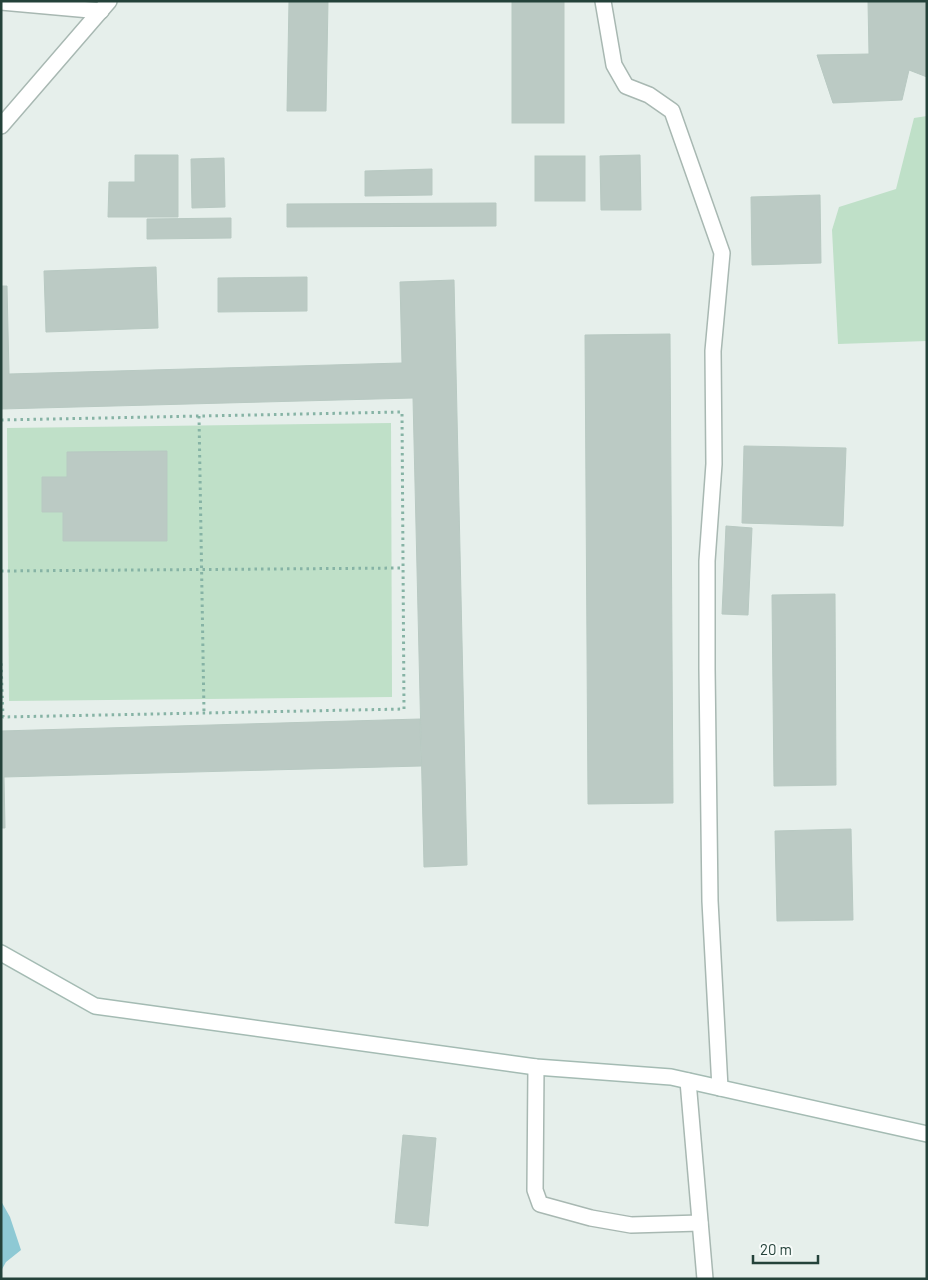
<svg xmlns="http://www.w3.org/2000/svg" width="928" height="1280" viewBox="0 0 928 1280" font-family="Barlow,sans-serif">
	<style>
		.green { fill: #bfe0c8 }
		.water { fill: #8ec9d4 }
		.building { fill: #bbcac4; stroke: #b8c9c2 }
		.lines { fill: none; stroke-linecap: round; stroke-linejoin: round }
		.street-casing { stroke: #a8b8b2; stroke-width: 18 }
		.secondary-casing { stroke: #a4bbb3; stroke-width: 18 }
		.path { stroke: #86b3a5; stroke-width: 3; stroke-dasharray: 2.5 4; stroke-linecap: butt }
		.street { stroke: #fff; stroke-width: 15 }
		.secondary { stroke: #fff; stroke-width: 15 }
	</style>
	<rect width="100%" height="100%" fill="#e6efeb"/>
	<g class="green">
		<path d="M927,116V341L838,344L832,230L839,207L896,189L914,118Z"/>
		<path d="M391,423L392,697L9,701L7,428Z"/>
	</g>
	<path class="water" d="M1,1201L10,1217L21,1250L6,1262L1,1271Z"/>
	<g class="building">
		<path d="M289,1H328L326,111H287Z"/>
		<rect x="512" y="1" width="52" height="122"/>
		<path d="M868,1H927V77L909,70L902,100L833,103L817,55L869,54Z"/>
		<path d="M135,155H178V217H108L109,182H135Z"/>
		<path d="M640,155L641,210H601L600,156Z"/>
		<rect x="535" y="156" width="50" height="45"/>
		<path d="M224,158L225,207L192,208L191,159Z"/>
		<path d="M432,169V195L365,196V171Z"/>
		<path d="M820,195L821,263L752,265L751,197Z"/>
		<path d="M496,203V226L287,227V204Z"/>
		<path d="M231,218V238L147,239V219Z"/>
		<path d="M156,267L158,328L46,332L44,271Z"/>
		<path d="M307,277V311L218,312V278Z"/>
		<path d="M454,280L467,865L424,867L413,398L1,409V286H7L9,374L402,363L400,282Z"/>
		<path d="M670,334L673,803L588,804L585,335Z"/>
		<path d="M744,446L846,448L843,526L742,523Z"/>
		<path d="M167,451V541H63V512H42V477H67V452Z"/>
		<path d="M726,526L752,528L748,615L722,614Z"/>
		<path d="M835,594L836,785L774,786L772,595Z"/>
		<path d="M420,719L421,766L4,777L5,828H1V731Z"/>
		<path d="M851,829L853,920L777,921L775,831Z"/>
		<path d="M403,1135L436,1138L428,1226L395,1223Z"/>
	</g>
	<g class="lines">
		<g class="street-casing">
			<g id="street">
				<path d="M603,1L614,65L626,86L649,95L672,111L722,253L713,351L714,464L707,561V669L710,901L720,1088"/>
				<path d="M1,2L101,11"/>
				<path d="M1,126L109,1"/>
				<path d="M536,1067L535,1190L540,1204L591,1218L631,1225L700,1223"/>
				<path d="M688,1081L705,1279"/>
			</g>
		</g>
		<g class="secondary-casing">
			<path id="secondary" d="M1,953L95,1006L536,1067L671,1077L927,1134"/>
		</g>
		<g class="path">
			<path d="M199,416L204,713"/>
			<path d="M1,420L402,412L404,709L3,717L1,662"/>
			<path d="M1,571L403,568"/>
		</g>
		<use href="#street" class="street"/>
		<use href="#secondary" class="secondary"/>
	</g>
	<rect width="928" height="1280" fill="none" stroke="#24423a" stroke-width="5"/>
	<path d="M753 1255v8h65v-8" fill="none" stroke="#24423a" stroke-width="2.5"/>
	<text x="760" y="1255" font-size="15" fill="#24423a" stroke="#f7fbf9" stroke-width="4" paint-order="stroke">20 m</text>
</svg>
